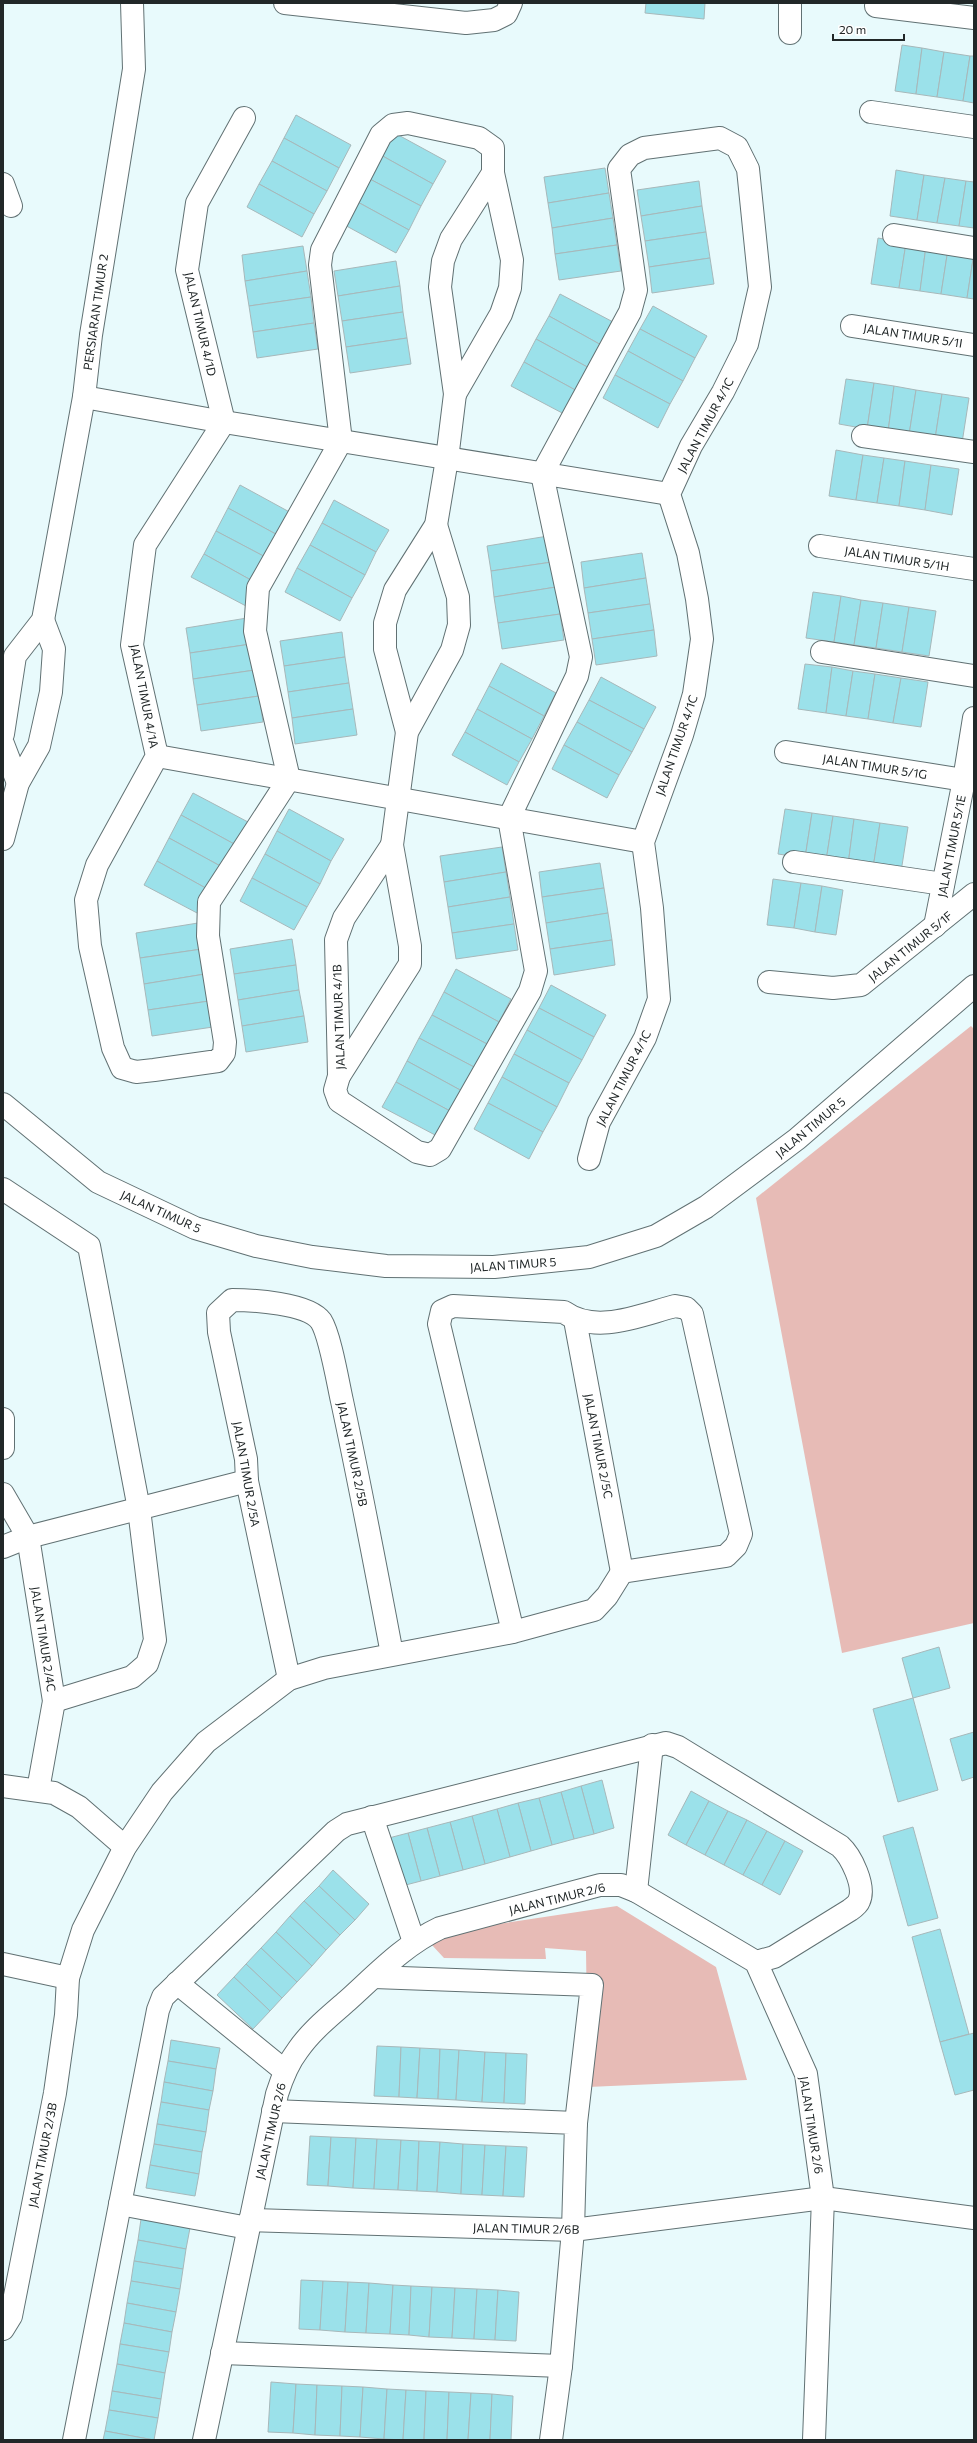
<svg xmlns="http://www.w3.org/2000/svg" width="977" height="2443" viewBox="0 0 977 2443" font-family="Commissioner,sans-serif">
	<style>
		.green { fill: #e7bbb6 }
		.building { fill: #9be1ea; stroke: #a7b8ba }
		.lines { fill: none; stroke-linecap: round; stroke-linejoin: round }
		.minor-casing { stroke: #617173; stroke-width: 24 }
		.minor { stroke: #fff; stroke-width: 22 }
		.labels { text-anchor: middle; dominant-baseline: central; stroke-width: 4; stroke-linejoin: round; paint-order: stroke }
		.street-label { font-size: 12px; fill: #212728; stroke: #fff }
	</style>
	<rect width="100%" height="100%" fill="#e8fafc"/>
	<g class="green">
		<path d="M971,1026L974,1029V1623L842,1653L756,1198Z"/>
		<path d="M617,1906L716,1967L747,2080L588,2087L586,1951L545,1948L546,1959L444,1958L431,1944L445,1932Z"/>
	</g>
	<g class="building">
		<path d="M646,3H705L704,19L645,13Z"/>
		<path d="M902,45L922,48L916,94L895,91Z"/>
		<path d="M922,48L944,52L937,97L916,94Z"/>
		<path d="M944,52L970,56L963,101L937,97Z"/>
		<path d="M970,56H974V103L963,101Z"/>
		<path d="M296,115L351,145L339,168L284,138Z"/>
		<path d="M391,131L446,161L433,184L379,154Z"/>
		<path d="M284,138L339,168L327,191L272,161Z"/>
		<path d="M379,154L433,184L421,206L366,177Z"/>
		<path d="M272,161L327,191L314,214L259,184Z"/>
		<path d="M605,168L609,193L548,203L544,177Z"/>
		<path d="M896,170L924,175L917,220L890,216Z"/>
		<path d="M924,175L945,178L937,223L917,220Z"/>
		<path d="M366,177L421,206L409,230L354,200Z"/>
		<path d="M945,178L966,181L959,226L937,223Z"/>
		<path d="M699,181L702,206L641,216L637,190Z"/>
		<path d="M966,181L974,182V228L959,226Z"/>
		<path d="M259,184L314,214L302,237L247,207Z"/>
		<path d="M609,193L613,218L552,228L548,203Z"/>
		<path d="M354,200L409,230L396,253L341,223Z"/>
		<path d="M702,206L706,232L645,241L641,216Z"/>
		<path d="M613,218L617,245L555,254L552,228Z"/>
		<path d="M706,232L710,258L649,267L645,241Z"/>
		<path d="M878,238L906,243L899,288L871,284Z"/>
		<path d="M906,243L926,246L920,291L899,288Z"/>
		<path d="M617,245L621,271L559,280L555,254Z"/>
		<path d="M303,246L307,271L245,281L242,255Z"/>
		<path d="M926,246L948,249L941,294L920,291Z"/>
		<path d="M948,249L974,253L967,298L941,294Z"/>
		<path d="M974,253V299L967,298Z"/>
		<path d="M710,258L714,284L652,293L649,267Z"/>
		<path d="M396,261L400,286L338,296L334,271Z"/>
		<path d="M307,271L311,297L249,306L245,281Z"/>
		<path d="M400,286L403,312L342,321L338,296Z"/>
		<path d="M560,294L615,323L603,346L549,316Z"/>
		<path d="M311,297L314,323L253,332L249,306Z"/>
		<path d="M653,306L707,336L695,358L640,329Z"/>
		<path d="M403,312L407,338L346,347L342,321Z"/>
		<path d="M549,316L603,346L591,369L536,339Z"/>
		<path d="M314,323L318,349L257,358L253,332Z"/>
		<path d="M640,329L695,358L683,381L628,351Z"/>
		<path d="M407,338L411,364L350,373L346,347Z"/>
		<path d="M536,339L591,369L579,392L524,362Z"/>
		<path d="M628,351L683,381L670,404L615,375Z"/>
		<path d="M524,362L579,392L566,415L511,386Z"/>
		<path d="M615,375L670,404L658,428L603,398Z"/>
		<path d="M846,379L874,383L867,429L839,424Z"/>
		<path d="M874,383L894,386L888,432L867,429Z"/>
		<path d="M894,386L916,390L909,435L888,432Z"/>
		<path d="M916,390L942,394L935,439L909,435Z"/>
		<path d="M942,394L969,398L962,443L935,439Z"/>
		<path d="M836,450L863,455L856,500L829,496Z"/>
		<path d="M863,455L884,458L877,503L856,500Z"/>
		<path d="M884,458L905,461L899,506L877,503Z"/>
		<path d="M905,461L931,465L925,510L899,506Z"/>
		<path d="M931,465L959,469L952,515L925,510Z"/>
		<path d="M240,485L295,515L283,538L228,508Z"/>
		<path d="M334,500L389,530L376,552L322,523Z"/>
		<path d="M228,508L283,538L271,560L216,531Z"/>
		<path d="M322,523L376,552L365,575L310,545Z"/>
		<path d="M216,531L271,560L258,584L204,554Z"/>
		<path d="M548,536L552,562L491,571L487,546Z"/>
		<path d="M310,545L365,575L352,598L297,568Z"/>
		<path d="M642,553L646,578L584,588L581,562Z"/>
		<path d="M204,554L258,584L246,606L191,577Z"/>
		<path d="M552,562L556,587L494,597L491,571Z"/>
		<path d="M297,568L352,598L340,621L285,592Z"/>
		<path d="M646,578L650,604L588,613L584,588Z"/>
		<path d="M556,587L560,614L498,623L494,597Z"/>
		<path d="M813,592L841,596L834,642L806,638Z"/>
		<path d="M841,596L861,600L854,645L834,642Z"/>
		<path d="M861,600L883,603L876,648L854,645Z"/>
		<path d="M883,603L909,607L902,652L876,648Z"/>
		<path d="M650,604L654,630L592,639L588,613Z"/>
		<path d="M909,607L936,611L929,656L902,652Z"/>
		<path d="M560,614L564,640L502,649L498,623Z"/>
		<path d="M247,618L251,644L190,653L186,628Z"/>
		<path d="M654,630L657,656L596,665L592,639Z"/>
		<path d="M342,632L345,657L284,666L280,641Z"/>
		<path d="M251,644L255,670L193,679L190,653Z"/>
		<path d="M345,657L349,683L288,692L284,666Z"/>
		<path d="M501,663L556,693L544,716L489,686Z"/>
		<path d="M805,664L832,667L826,713L798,709Z"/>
		<path d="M832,667L853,671L846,716L826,713Z"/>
		<path d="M255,670L259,696L197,705L193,679Z"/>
		<path d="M853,671L875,674L868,719L846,716Z"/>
		<path d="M875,674L901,678L893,723L868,719Z"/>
		<path d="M601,677L656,707L644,729L589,700Z"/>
		<path d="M901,678L928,682L921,727L893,723Z"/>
		<path d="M349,683L353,709L292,718L288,692Z"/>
		<path d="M489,686L544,716L532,739L477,709Z"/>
		<path d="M259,696L263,722L201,731L197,705Z"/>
		<path d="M589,700L644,729L632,752L577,722Z"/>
		<path d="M353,709L357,735L295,744L292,718Z"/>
		<path d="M477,709L532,739L519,762L465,732Z"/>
		<path d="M577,722L632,752L619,775L564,745Z"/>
		<path d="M465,732L519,762L507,785L452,755Z"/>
		<path d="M564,745L619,775L607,798L552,769Z"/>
		<path d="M193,793L248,822L236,845L181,815Z"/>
		<path d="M289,809L344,839L331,861L277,831Z"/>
		<path d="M785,809L812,813L805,858L778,854Z"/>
		<path d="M812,813L833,816L826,861L805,858Z"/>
		<path d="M181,815L236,845L224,868L169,838Z"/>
		<path d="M833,816L854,819L848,865L826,861Z"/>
		<path d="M854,819L880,823L873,868L848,865Z"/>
		<path d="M880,823L908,827L901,872L873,868Z"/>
		<path d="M277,831L331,861L320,884L265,854Z"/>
		<path d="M169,838L224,868L211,891L157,861Z"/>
		<path d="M502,847L506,872L444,882L440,856Z"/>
		<path d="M265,854L320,884L307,907L252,878Z"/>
		<path d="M157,861L211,891L199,914L144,885Z"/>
		<path d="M600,863L604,888L542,897L539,872Z"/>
		<path d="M506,872L510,897L448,907L444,882Z"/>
		<path d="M252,878L307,907L294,930L240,901Z"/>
		<path d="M773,879L801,883L794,928L767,925Z"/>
		<path d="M801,883L822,886L815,932L794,928Z"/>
		<path d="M822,886L843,890L836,935L815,932Z"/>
		<path d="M604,888L608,913L546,923L542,897Z"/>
		<path d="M510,897L514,924L452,933L448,907Z"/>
		<path d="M608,913L612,940L550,949L546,923Z"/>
		<path d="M198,923L202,949L140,958L136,933Z"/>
		<path d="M514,924L518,950L456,959L452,933Z"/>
		<path d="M292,939L296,965L234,974L230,949Z"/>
		<path d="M612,940L615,965L554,975L550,949Z"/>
		<path d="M202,949L205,974L144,984L140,958Z"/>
		<path d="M296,965L299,990L238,1000L234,974Z"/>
		<path d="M456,969L511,999L499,1022L444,992Z"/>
		<path d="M205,974L209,1001L148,1010L144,984Z"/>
		<path d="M551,985L606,1015L594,1037L539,1008Z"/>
		<path d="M299,990L304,1016L242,1026L238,1000Z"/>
		<path d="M444,992L499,1022L487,1044L432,1015Z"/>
		<path d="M209,1001L213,1027L152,1036L148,1010Z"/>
		<path d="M539,1008L594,1037L582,1060L527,1030Z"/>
		<path d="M432,1015L487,1044L474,1067L419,1038Z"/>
		<path d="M304,1016L308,1042L246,1052L242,1026Z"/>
		<path d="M527,1030L582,1060L569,1083L514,1054Z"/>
		<path d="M419,1038L474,1067L462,1091L407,1061Z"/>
		<path d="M514,1054L569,1083L557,1107L502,1077Z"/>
		<path d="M407,1061L462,1091L450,1111L396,1082Z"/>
		<path d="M502,1077L557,1107L543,1132L488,1103Z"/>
		<path d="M396,1082L450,1111L437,1136L382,1107Z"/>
		<path d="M488,1103L543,1132L529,1159L474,1129Z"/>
		<path d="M939,1647L950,1688L913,1698L902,1658Z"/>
		<path d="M913,1698L938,1790L898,1802L873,1709Z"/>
		<path d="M974,1732V1777L962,1781L950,1739Z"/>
		<path d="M602,1780L614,1828L594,1834L581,1786Z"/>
		<path d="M581,1786L594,1834L574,1839L561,1792Z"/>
		<path d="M691,1791L709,1801L686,1845L668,1835Z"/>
		<path d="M561,1792L574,1839L552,1845L539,1798Z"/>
		<path d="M539,1798L552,1845L531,1851L518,1803Z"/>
		<path d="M709,1801L728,1811L705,1855L686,1845Z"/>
		<path d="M518,1803L531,1851L510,1857L497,1809Z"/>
		<path d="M497,1809L510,1857L485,1864L472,1816Z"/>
		<path d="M728,1811L747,1820L724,1865L705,1855Z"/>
		<path d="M472,1816L485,1864L463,1870L450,1822Z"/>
		<path d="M747,1820L767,1831L743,1875L724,1865Z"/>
		<path d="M450,1822L463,1870L440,1876L427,1828Z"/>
		<path d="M913,1827L938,1918L908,1926L883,1836Z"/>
		<path d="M427,1828L440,1876L421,1881L408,1833Z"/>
		<path d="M767,1831L785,1841L762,1885L743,1875Z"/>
		<path d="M408,1833L421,1881L398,1887L385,1839Z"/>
		<path d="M785,1841L803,1851L780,1895L762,1885Z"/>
		<path d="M333,1870L369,1904L355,1920L319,1886Z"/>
		<path d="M319,1886L355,1920L340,1935L304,1901Z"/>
		<path d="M304,1901L340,1935L326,1950L290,1916Z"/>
		<path d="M290,1916L326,1950L312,1966L276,1932Z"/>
		<path d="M940,1929L969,2034L940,2042L912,1937Z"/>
		<path d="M276,1932L312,1966L297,1982L261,1948Z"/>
		<path d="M261,1948L297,1982L282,1998L246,1964Z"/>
		<path d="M246,1964L282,1998L270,2011L234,1977Z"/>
		<path d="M234,1977L270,2011L253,2029L217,1995Z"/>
		<path d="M974,2033V2090L955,2095L940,2042Z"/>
		<path d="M171,2040L220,2048L216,2069L168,2061Z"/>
		<path d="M377,2046L401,2047L399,2097L374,2096Z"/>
		<path d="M401,2047L420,2048L417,2098L399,2097Z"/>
		<path d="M420,2048L440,2049L438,2099L417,2098Z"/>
		<path d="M440,2049L459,2050L456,2100L438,2099Z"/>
		<path d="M459,2050L485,2052L482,2102L456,2100Z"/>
		<path d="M485,2052L506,2053L504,2103L482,2102Z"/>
		<path d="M506,2053L527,2054L525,2104L504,2103Z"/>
		<path d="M168,2061L216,2069L213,2091L164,2082Z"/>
		<path d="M164,2082L213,2091L209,2110L161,2102Z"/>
		<path d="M161,2102L209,2110L206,2132L157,2124Z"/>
		<path d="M157,2124L206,2132L202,2152L154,2144Z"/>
		<path d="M310,2136L331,2137L328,2186L307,2185Z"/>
		<path d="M331,2137L356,2138L353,2188L328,2186Z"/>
		<path d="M356,2138L377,2139L374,2189L353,2188Z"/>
		<path d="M377,2139L401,2140L398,2190L374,2189Z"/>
		<path d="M401,2140L419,2141L417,2191L398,2190Z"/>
		<path d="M419,2141L440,2142L437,2192L417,2191Z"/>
		<path d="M440,2142L463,2144L461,2194L437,2192Z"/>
		<path d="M154,2144L202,2152L199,2174L150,2165Z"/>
		<path d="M463,2144L485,2145L482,2195L461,2194Z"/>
		<path d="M485,2145L506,2146L503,2196L482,2195Z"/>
		<path d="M506,2146L527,2147L524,2197L503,2196Z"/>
		<path d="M150,2165L199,2174L195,2196L146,2188Z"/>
		<path d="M141,2219L190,2228L186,2249L138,2240Z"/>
		<path d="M138,2240L186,2249L183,2269L134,2261Z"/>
		<path d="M134,2261L183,2269L180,2289L131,2281Z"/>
		<path d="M301,2280L323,2281L320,2330L299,2329Z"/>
		<path d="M131,2281L180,2289L176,2312L127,2303Z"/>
		<path d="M323,2281L348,2282L345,2332L320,2330Z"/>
		<path d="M348,2282L369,2283L366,2333L345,2332Z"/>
		<path d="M369,2283L393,2285L390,2334L366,2333Z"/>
		<path d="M393,2285L411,2286L409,2335L390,2334Z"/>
		<path d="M411,2286L432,2287L429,2337L409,2335Z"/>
		<path d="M432,2287L455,2288L452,2338L429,2337Z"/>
		<path d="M455,2288L477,2289L474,2339L452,2338Z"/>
		<path d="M477,2289L498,2290L495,2340L474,2339Z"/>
		<path d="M498,2290L519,2292L516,2341L495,2340Z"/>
		<path d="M127,2303L176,2312L172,2332L124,2323Z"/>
		<path d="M124,2323L172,2332L169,2352L120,2344Z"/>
		<path d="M120,2344L169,2352L165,2373L117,2364Z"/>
		<path d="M117,2364L165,2373L161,2399L112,2391Z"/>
		<path d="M271,2382L296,2384L293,2433L268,2432Z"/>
		<path d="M296,2384L317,2385L315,2435L293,2433Z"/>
		<path d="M317,2385L342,2386L340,2436L315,2435Z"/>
		<path d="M342,2386L363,2387L360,2437L340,2436Z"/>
		<path d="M363,2387L387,2389L384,2439L360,2437Z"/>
		<path d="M387,2389L406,2390L403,2440L384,2439Z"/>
		<path d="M406,2390L426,2391L424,2440H403Z"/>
		<path d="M112,2391L161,2399L158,2418L109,2410Z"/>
		<path d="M426,2391L449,2392L447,2440H424Z"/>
		<path d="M449,2392L471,2393L468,2440H447Z"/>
		<path d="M471,2393L492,2394L490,2440H468Z"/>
		<path d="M492,2394L513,2396L511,2440H490Z"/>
		<path d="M109,2410L158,2418L154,2440L105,2431Z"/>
		<path d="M105,2431L154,2440H103Z"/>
	</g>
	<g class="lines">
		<g class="minor-casing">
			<g id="minor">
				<path d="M285,3L466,23L494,20L506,14L511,3"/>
				<path d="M876,6L974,18"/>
				<path d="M790,33V3"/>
				<path d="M871,112L974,127"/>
				<path d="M3,184L11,206"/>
				<path d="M894,235L974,248"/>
				<path d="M852,326L974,345"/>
				<path d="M84,397L224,422L669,494"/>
				<path d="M224,422L145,545L132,645L157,756L97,865L86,900L90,946L113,1048L122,1068L136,1072L154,1070L218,1061L224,1053L225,1042L208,936L209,902L289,779L255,631L258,588L341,441L320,265L322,250L381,135L393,125L408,123L479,138L493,148V173L512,260L510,288L501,314L455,394"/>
				<path d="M224,422L187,270L197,203L244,118"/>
				<path d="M863,436L974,452"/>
				<path d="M820,546L974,569"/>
				<path d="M822,652L974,676"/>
				<path d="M407,732L385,649V623L395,590L436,525L447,459L455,394L440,287L443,261L451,239L493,173"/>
				<path d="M3,734L15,656L43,620L84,397L91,335L134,69L132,3"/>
				<path d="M3,744L18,783"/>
				<path d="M786,752L964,780"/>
				<path d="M157,756L643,842"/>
				<path d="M3,839L18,783L39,746L51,692L54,649L43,620"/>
				<path d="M392,845L344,918L336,940L339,1076L335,1090L339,1101L417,1152L430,1155L440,1149L530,991L536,971L509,818L577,676L581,657L542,474L630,312L636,290L619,169L630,155L644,148L720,138L737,147L748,169L760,287L747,344L723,392L691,446L669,494L688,553L697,599L702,639L694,694L682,735L643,842L652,908L659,999L645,1038L599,1122L589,1159"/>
				<path d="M794,862L943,884"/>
				<path d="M935,926L964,780L974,718"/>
				<path d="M769,982L833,988L861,985L974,894"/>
				<path d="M339,1076L410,964V946L392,845L407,732L452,650L459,625L458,597L436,525"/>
				<path d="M3,1104L98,1182L195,1228L256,1246L312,1257L386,1266L494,1267L589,1257L656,1236L706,1207L797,1139L974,986"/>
				<path d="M3,1189L89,1246L139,1509L155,1640L147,1664L132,1677L54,1701"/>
				<path d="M575,1320L622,1572"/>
				<path d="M3,1419V1448"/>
				<path d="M3,1494L28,1537L54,1701L38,1790"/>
				<path d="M3,1547L28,1537L247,1481"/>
				<path d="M289,1679L247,1481L246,1459L219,1332L218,1313L232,1300C252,1300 308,1303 321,1321C330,1335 338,1383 342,1401C360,1485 376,1569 392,1654"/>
				<path d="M3,1786L54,1793L79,1807L125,1847"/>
				<path d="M372,1817L414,1942"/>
				<path d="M636,1891L652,1745"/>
				<path d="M3,1964L68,1978"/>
				<path d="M374,1977L592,1985L576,2123"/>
				<path d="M177,1983L285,2071"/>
				<path d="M120,2204L248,2228"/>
				<path d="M250,2220L573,2230L823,2198L974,2218"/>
				<path d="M3,2329L11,2316L55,2093L66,2015L68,1978L83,1930L125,1847L162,1792L206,1742L289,1679L324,1668L513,1632L594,1610L607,1596L622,1572L726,1556L736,1546L741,1534L692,1314L686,1308L675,1306C640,1315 596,1335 564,1312L453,1306L442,1311L439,1324L513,1632"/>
				<path d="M222,2353L561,2366L573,2230L576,2123L273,2111"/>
				<path d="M74,2440L158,2010L163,1997L336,1831L347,1824L666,1743L678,1747L840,1846C851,1856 866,1886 859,1901C858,1904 853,1908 850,1910L774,1957L756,1962"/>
				<path d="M204,2440L277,2094C282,2078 288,2063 298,2050C311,2031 330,2016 347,2001C377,1974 404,1945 440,1928L600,1885H621L636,1891L756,1962L806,2074L823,2198L814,2440"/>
				<path d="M551,2440L561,2366"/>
			</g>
		</g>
		<use href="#minor" class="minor"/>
	</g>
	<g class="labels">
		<g class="street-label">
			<text transform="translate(95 312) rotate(-82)">PERSIARAN TIMUR 2</text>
			<text transform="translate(201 324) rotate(77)">JALAN TIMUR 4/1D</text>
			<text transform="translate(913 335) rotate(9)">JALAN TIMUR 5/1I</text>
			<text transform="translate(705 425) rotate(-62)">JALAN TIMUR 4/1C</text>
			<text transform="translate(897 558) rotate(9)">JALAN TIMUR 5/1H</text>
			<text transform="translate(145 696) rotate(79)">JALAN TIMUR 4/1A</text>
			<text transform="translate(676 745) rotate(-71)">JALAN TIMUR 4/1C</text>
			<text transform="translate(875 766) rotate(9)">JALAN TIMUR 5/1G</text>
			<text transform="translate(951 846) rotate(-79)">JALAN TIMUR 5/1E</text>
			<text transform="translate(910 946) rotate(-39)">JALAN TIMUR 5/1F</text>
			<text transform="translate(338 1017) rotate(-92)">JALAN TIMUR 4/1B</text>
			<text transform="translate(623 1078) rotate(-63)">JALAN TIMUR 4/1C</text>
			<text transform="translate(810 1127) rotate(-40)">JALAN TIMUR 5</text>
			<text transform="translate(161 1211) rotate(24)">JALAN TIMUR 5</text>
			<text transform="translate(513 1264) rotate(-4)">JALAN TIMUR 5</text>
			<text transform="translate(599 1446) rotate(79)">JALAN TIMUR 2/5C</text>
			<text transform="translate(353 1454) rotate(78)">JALAN TIMUR 2/5B</text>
			<text transform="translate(247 1474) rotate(80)">JALAN TIMUR 2/5A</text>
			<text transform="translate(44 1639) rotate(81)">JALAN TIMUR 2/4C</text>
			<text transform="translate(557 1898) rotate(-14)">JALAN TIMUR 2/6</text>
			<text transform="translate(812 2125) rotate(81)">JALAN TIMUR 2/6</text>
			<text transform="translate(270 2131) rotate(-77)">JALAN TIMUR 2/6</text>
			<text transform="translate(42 2155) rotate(-79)">JALAN TIMUR 2/3B</text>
			<text transform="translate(526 2228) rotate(1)">JALAN TIMUR 2/6B</text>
		</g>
	</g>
	<rect width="977" height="2443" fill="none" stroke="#212728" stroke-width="8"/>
	<path d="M833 34v6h71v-6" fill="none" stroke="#212728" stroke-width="2"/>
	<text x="839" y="34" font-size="12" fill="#212728" stroke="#ffffff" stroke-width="3" paint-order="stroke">20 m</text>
</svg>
